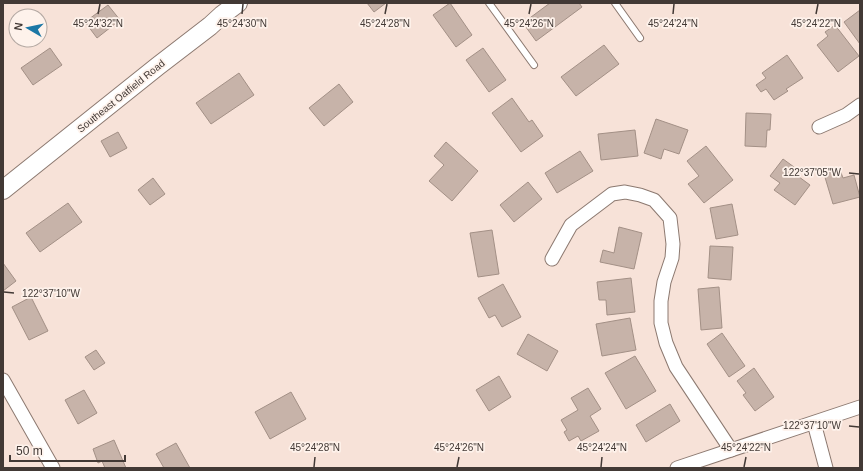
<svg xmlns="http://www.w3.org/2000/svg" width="863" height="471" viewBox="0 0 863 471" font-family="Arial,sans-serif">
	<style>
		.building { fill: #c7b3a9; stroke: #a39086 }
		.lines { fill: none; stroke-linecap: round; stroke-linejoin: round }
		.service-casing { stroke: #8c7970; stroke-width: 8 }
		.minor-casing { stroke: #8c7970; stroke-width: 15 }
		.secondary-casing { stroke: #8c7970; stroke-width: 20 }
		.service { stroke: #fff; stroke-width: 6 }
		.minor { stroke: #fff; stroke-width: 13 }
		.secondary { stroke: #fff; stroke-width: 18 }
		.ticks { fill: none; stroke: #423935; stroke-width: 1.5 }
		.labels { text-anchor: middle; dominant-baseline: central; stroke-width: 3.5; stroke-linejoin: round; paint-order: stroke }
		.street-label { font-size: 10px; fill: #423935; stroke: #fef2eb }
		.ticks-label { font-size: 10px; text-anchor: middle; fill: #423935; stroke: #fef2eb; stroke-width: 3.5; stroke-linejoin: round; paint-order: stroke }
	</style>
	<rect width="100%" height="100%" fill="#f7e2d8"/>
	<g class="building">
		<path d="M367,3H386L374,12Z"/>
		<path d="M450,3L472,35L456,47L433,15Z"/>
		<path d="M550,3H579L582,7L536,41L523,23Z"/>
		<path d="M108,5L120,20L97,38L85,22Z"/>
		<path d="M860,10V44L844,22Z"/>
		<path d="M835,25L859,56L838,72L817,45L828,36L825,32Z"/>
		<path d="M604,45L619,64L576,96L561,77Z"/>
		<path d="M50,48L62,65L33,85L21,68Z"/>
		<path d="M483,48L506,80L489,92L466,60Z"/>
		<path d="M787,55L803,78L786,89L788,91L774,100L766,89L761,92L756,85L766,78L762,73Z"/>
		<path d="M239,73L254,95L211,124L196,103Z"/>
		<path d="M339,84L353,102L324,126L309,108Z"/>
		<path d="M512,98L529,122L532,120L543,136L521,152L492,113Z"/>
		<path d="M746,113L771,114L770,130H767L766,147L745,146Z"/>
		<path d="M656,119L688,130L679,154L664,149L661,159L644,153Z"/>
		<path d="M635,130L638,156L601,160L598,134Z"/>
		<path d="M118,132L127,148L110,157L101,141Z"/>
		<path d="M446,142L478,171L452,201L429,181L444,165L434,156Z"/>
		<path d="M706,146L733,180L704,203L688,184L699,176L687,161Z"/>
		<path d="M580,151L593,171L557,193L545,173Z"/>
		<path d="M783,159L794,167L791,171L810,185L795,205L774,190L780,183L770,176Z"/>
		<path d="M840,170L843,178L854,175L860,197L833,204L824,174Z"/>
		<path d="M153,178L165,194L150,205L138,190Z"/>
		<path d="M528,182L542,199L514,222L500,205Z"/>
		<path d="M68,203L82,222L40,252L26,233Z"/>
		<path d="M732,204L738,235L716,239L710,208Z"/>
		<path d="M619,227L642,233L634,269L600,262L603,250L614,253Z"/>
		<path d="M492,230L499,274L478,277L470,233Z"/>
		<path d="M710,246L733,247L731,280L708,278Z"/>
		<path d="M3,263L16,281L3,291Z"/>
		<path d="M631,278L635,312L607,315L606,300H599L597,282Z"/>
		<path d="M503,284L521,317L502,327L495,315L489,318L478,298Z"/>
		<path d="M719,287L722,328L701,330L698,289Z"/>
		<path d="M31,297L48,331L29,340L12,307Z"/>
		<path d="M630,318L636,350L602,356L596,324Z"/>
		<path d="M722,333L745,366L729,377L707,344Z"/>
		<path d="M528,334L558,351L547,371L517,354Z"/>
		<path d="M96,350L105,363L94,370L85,357Z"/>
		<path d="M635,356L656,391L626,409L605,373Z"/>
		<path d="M754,368L774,397L755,411L743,395L746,393L737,381Z"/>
		<path d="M499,376L511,397L489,411L476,390Z"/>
		<path d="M588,388L601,409L590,416L599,431L581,441L578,436L569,441L564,432L567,430L561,420L578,410L571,398Z"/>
		<path d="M84,390L97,413L78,424L65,400Z"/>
		<path d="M291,392L306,419L270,439L255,412Z"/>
		<path d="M670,404L680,421L646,442L636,425Z"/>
		<path d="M114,440L126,468H104H105L102,461L98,463L93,449Z"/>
		<path d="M176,443L190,468H164L156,454Z"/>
	</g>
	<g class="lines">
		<g class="service-casing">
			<g id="service">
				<path d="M489,3L534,65"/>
				<path d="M615,3L640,38"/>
			</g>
		</g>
		<g class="minor-casing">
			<g id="minor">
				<path d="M819,127L846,115L860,105"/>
				<path d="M552,259L571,225L612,194L625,192L640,195L654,200L670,218L673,244L672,258L664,282L661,301V323L666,343L676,367L731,450"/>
				<path d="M3,380L53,468"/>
				<path d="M814,423L826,468"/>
				<path d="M677,468L860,407"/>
			</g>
		</g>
		<g class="secondary-casing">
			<path id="secondary" d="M3,190L158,66L210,26L222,15L238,3"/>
		</g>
		<use href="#service" class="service"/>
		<use href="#minor" class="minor"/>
		<use href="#secondary" class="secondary"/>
	</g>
	<path class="ticks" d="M98,14L100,4M242,14L243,4M385,14L387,4M529,14L531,4M673,14L674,4M816,14L818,4M849,173L859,174M4,292L14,293M849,426L859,427M314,467L315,457M457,467L459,457M601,467L602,457M744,467L746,457"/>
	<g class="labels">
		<g class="street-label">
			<text transform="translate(121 96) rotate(-39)">Southeast Oatfield Road</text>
		</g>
	</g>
	<g class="ticks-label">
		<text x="98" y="27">45°24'32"N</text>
		<text x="242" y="27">45°24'30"N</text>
		<text x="385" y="27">45°24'28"N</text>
		<text x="529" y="27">45°24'26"N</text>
		<text x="673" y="27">45°24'24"N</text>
		<text x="816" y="27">45°24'22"N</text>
		<text x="812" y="176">122°37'05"W</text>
		<text x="51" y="297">122°37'10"W</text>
		<text x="812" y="429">122°37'10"W</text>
		<text x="315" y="451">45°24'28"N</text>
		<text x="459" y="451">45°24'26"N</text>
		<text x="602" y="451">45°24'24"N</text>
		<text x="746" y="451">45°24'22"N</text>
	</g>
	<rect width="863" height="471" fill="none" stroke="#423935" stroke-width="8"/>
	<g transform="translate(28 28) rotate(279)"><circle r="19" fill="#fef2eb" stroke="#b3a8a2"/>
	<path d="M0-3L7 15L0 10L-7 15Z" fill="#1c78a6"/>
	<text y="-6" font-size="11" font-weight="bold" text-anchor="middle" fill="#423935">N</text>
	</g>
	<path d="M10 455v6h115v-6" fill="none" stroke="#423935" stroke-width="2"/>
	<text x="16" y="455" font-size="12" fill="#423935" stroke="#fef2eb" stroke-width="3" paint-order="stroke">50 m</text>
</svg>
